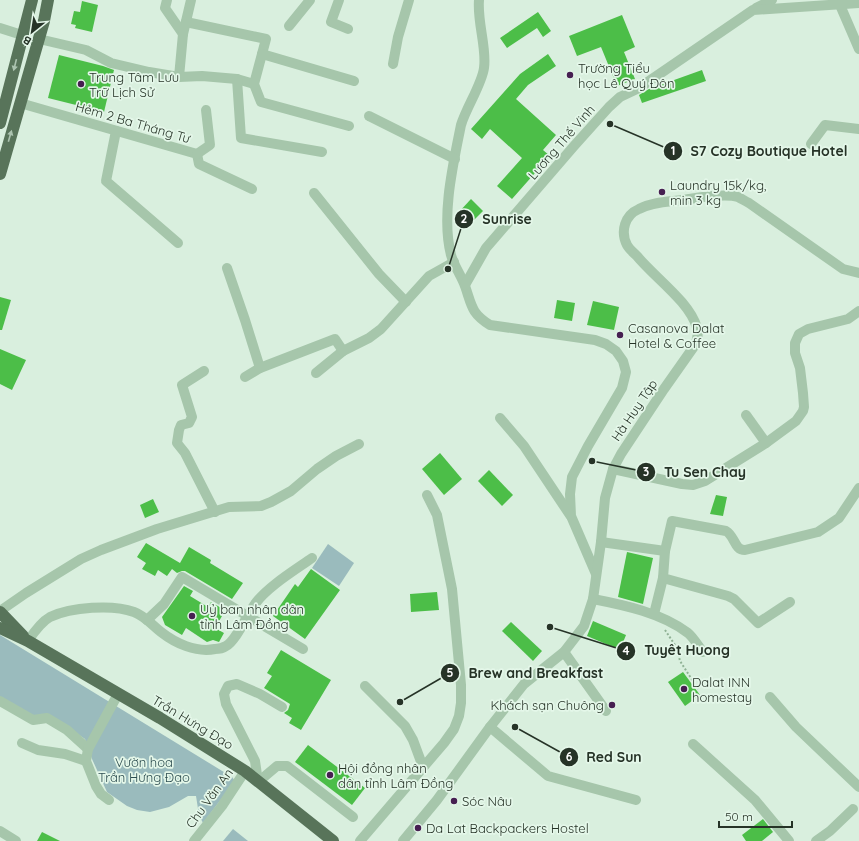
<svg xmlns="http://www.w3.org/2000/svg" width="859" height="841" viewBox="0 0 859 841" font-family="Quicksand,sans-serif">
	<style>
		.green { fill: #9abbbd }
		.building { fill: #4cbe48 }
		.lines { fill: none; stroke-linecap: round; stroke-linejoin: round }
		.path { stroke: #90b295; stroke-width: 2; stroke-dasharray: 2 2; stroke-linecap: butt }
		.minor { stroke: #a6c6ab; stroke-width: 10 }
		.major { stroke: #58745a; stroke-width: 12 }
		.oneway { fill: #acc3b0 }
		.poi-dot { fill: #461f51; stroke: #e4f7e9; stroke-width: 1.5 }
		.labels { text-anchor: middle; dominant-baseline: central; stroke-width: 3.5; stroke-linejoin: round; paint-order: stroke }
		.poi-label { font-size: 13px; fill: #263327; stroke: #e4f7e9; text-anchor: start }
		.street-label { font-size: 13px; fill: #263327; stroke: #e4f7e9 }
		.park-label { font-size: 13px; fill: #2c4c4f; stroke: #e4f7e9 }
		.leader { fill: none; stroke: #263327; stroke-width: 1.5 }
		.callout-dot { fill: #263327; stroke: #e4f7e9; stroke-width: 1.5 }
		.mark-label { font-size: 12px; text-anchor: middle; font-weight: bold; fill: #fff }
		.callout-label { font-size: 14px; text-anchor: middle; font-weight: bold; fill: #263327; stroke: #e4f7e9; stroke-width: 3.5; stroke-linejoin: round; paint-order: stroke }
	</style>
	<rect width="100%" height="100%" fill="#d9efde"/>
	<g class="green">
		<path d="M328,544L354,563L339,586L312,568Z"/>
		<path d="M0,635L232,777L235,781L203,823L199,815L196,796H188L169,807L150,812L137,810L127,806L107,792L92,759L85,739L54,718L34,717L0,697Z"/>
		<path d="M233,829L248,841H223Z"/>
	</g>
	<g class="building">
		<path d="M82,1L98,5L92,32L75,28L76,25L71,24L74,11L80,12Z"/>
		<path d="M538,12L551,31L543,37L537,28L507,48L500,38Z"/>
		<path d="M622,15L635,47L624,52L635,79L617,86L601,47L577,56L569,36Z"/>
		<path d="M548,54L556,66L528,85L516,99L556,135L543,150L550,156L512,199L497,186L522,158L490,129L482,139L471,129L520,74Z"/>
		<path d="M59,55L103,66L114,70L104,112L48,98Z"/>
		<path d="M702,70L706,81L642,103L639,95L649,89Z"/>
		<path d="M471,199L483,211L470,224L458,213Z"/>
		<path d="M0,297L11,300L2,330H0Z"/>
		<path d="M557,300L575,303L572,321L554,318Z"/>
		<path d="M593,301L619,307L614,330L587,325Z"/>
		<path d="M0,349L26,360L12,390L0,384Z"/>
		<path d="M440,453L462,479L444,495L422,469Z"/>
		<path d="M489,470L513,495L502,506L478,481Z"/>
		<path d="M716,495L727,497L723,516L710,514Z"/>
		<path d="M153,499L159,512L145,518L140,505Z"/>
		<path d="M146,543L180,563L189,547L211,560L210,563L243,583L232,599L185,571H182L177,573L172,569L167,576L158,570L155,576L142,569L146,563L137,557Z"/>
		<path d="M627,552L653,558L643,604L618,597Z"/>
		<path d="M311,569L340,590L305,639L273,616L295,584L298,587Z"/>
		<path d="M184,586L193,591L190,596L208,607L211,602L223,609L220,614L222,616L215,628L224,633L219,642L213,640L207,642L186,628L182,635L165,625L162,617Z"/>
		<path d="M437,592L439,610L411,612L410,594Z"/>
		<path d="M593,621L626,635L620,650L587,636Z"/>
		<path d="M511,622L542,651L533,661L502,631Z"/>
		<path d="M281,650L331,680L301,730L289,723L292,718L284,713L288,710L290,704L264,688L272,676L267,673Z"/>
		<path d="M683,672L700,695L685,706L668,682Z"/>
		<path d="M308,745L365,788L352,805L295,762Z"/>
		<path d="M763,819L773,832L762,841H746L742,835Z"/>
		<path d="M42,832L60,841H37Z"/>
	</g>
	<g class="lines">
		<path class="path" d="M665,630L677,648L680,661L698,689"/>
		<g class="minor">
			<path d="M167,0L165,8L183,34"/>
			<path d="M339,0L331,22L348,29"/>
			<path d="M479,0C477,22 487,48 484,68C482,84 466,108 461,125C453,165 441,216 451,255C454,266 461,275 465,286C472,306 471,313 490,325L595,340L606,344L616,351L623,361L626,372L622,388L588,446L572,477L570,494L571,516L596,574"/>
			<path d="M840,5L859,49"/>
			<path d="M756,8L772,0"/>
			<path d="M186,22L266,39L262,54"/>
			<path d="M289,26L310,0"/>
			<path d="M0,28L22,35"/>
			<path d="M39,39L86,50L111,63L149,72L179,77L202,76L237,79L254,84"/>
			<path d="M393,64L398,37L409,0"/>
			<path d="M179,77L183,34L191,0"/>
			<path d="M237,79L241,138L322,152"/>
			<path d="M20,103L197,154L199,164L252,189"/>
			<path d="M369,116L455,159"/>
			<path d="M349,126L261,102L254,84L262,54L354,81"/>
			<path d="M116,131L106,181L178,243"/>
			<path d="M811,144L825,125L859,129"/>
			<path d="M197,154L210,145L206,110"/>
			<path d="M314,193L379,274L406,302"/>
			<path d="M227,268L245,320L260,368"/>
			<path d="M465,285L486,248L574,146L609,107L620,97L639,88L753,10L859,3"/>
			<path d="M204,371L182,385L192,417L189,423L181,425L179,430L177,443L185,453L215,512"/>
			<path d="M316,373L343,351"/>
			<path d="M245,377L260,368L335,339L343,351L369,338L381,329L429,276L454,262"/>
			<path d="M746,415L766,443"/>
			<path d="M500,418L524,446L570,515"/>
			<path d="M613,469L682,484L693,485L705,481L766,443L796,421L803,411L804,407L803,393L800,368L795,353V343L799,334L808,329L848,319L859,311"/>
			<path d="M601,542L665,551"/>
			<path d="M593,599C624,605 662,613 688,633C694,638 698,646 703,652"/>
			<path d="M790,602L758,623L734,599L728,596L663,578L665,551L672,521L726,531C735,536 734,550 745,550L818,532L839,518L859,488"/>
			<path d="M0,611L26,593L81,559L101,550L157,529L229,507L261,506L271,502L291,491L317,469L336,456L359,444"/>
			<path d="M654,614L663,578"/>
			<path d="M147,620L164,604L182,577L303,649"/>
			<path d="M28,641C34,632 41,622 50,617C71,607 113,604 134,612C145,616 152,625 161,632C175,643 196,653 215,649C218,649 223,648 226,646C236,641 248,613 255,604C267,587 295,570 312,558"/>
			<path d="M564,652L606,711"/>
			<path d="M365,686L405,726L413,740L423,767"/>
			<path d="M770,697L796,727L859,787"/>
			<path d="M0,701L33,720L47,718L67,730L88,749"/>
			<path d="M490,727L548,776L636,800"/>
			<path d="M22,743L38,750L65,754L86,761"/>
			<path d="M693,744L755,800L789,841"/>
			<path d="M258,782L255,761L226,704L224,694L228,686L237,684L260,694L282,707"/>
			<path d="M258,782L277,766H287L353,817"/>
			<path d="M109,800L101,794L96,786L86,761L88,749L118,694"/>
			<path d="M0,831L16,841"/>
			<path d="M194,841L222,806L245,771"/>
			<path d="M360,841L444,743L454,729L459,716L461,703V685L452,589L437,515L427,495"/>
			<path d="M403,841L437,800L490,727L524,684L564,652L584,626L593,599L601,542L605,498L613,469L621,454L664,389L695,345C697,340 699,334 697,328C690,302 654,277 637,256C634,253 629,249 627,245C620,231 625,215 639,209C654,201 673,202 689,199C702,197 726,193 738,197C742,199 745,201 749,203L843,269L859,273"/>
			<path d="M816,841L830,831L853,809"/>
		</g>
		<g class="major">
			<path d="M0,123L32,0"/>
			<path d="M0,174L44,21L48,0"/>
			<path d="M0,612L23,636"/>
			<path d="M0,628L28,641L160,718L245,771L333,841"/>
		</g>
	</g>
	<defs><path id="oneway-solid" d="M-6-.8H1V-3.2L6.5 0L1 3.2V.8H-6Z"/></defs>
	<g class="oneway">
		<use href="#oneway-solid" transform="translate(15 65) rotate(104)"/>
		<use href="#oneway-solid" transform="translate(10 136) rotate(-74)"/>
	</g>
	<g class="poi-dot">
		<circle cx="570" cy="75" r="4"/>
		<circle cx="81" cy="84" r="4"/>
		<circle cx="662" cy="192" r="4"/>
		<circle cx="620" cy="335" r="4"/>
		<circle cx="192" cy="616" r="4"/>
		<circle cx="684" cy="689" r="4"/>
		<circle cx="612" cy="705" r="4"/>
		<circle cx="330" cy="775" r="4"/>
		<circle cx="454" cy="801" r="4"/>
		<circle cx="418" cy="828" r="4"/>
	</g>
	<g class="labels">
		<g class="poi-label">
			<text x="578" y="68">Trường Tiểu<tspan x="578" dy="15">học Lê Quý Đôn</tspan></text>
			<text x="89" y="77">Trung Tâm Lưu<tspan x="89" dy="15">Trữ Lịch Sử</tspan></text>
			<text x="670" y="185">Laundry 15k/kg,<tspan x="670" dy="15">min 3 kg</tspan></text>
			<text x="628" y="328">Casanova Dalat<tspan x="628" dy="15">Hotel &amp; Coffee</tspan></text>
			<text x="200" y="609">Uỷ ban nhân dân<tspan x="200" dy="15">tỉnh Lâm Đồng</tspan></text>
			<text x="692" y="682">Dalat INN<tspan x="692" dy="15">homestay</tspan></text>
			<text x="604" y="705" text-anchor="end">Khách sạn Chuông</text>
			<text x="338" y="768">Hội đồng nhân<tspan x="338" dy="15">dân tỉnh Lâm Đồng</tspan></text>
			<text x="462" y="801">Sóc Nâu</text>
			<text x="426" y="828">Da Lat Backpackers Hostel</text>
		</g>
		<g class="street-label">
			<text transform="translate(133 122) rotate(16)">Hẻm 2 Ba Tháng Tư</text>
			<text transform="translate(561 142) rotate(-49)">Lương Thế Vinh</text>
			<text transform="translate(634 410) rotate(-56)">Hà Huy Tập</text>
			<text transform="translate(193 722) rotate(31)">Trần Hưng Đạo</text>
			<text transform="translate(209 798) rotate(-54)">Chu Văn An</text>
		</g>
		<g class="park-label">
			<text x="144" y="762">Vườn hoa<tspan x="144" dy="15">Trần Hưng Đạo</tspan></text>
		</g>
	</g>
	<path class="leader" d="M610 124L673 151M448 269L464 219M592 461L646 472M550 627L626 651M400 702L450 673M515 727L569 757"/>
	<g class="callout-dot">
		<circle cx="610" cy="124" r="4"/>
		<circle cx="448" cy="269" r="4"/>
		<circle cx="592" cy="461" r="4"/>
		<circle cx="550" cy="627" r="4"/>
		<circle cx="400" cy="702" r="4"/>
		<circle cx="515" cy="727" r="4"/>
		<circle cx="673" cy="151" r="10"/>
		<circle cx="464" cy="219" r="10"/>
		<circle cx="646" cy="472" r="10"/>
		<circle cx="626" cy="651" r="10"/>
		<circle cx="450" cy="673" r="10"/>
		<circle cx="569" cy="757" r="10"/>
	</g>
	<g class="mark-label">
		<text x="673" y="155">1</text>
		<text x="464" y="223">2</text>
		<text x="646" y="476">3</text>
		<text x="626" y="655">4</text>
		<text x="450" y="677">5</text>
		<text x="569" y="761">6</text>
	</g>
	<g class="callout-label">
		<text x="769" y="156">S7 Cozy Boutique Hotel</text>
		<text x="507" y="224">Sunrise</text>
		<text x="705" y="477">Tu Sen Chay</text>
		<text x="687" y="655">Tuyêt Huong</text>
		<text x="536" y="678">Brew and Breakfast</text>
		<text x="614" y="762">Red Sun</text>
	</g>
	<g transform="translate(32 32) rotate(210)" stroke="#e4f7e9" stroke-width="3" paint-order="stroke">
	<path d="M0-3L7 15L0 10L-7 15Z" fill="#263327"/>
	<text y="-6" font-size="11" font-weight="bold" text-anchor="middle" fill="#263327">B</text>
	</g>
	<path d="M719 821v6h73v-6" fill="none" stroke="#263327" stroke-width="2"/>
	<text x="725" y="821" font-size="12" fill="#263327" stroke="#e4f7e9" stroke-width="3" paint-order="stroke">50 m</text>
</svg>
